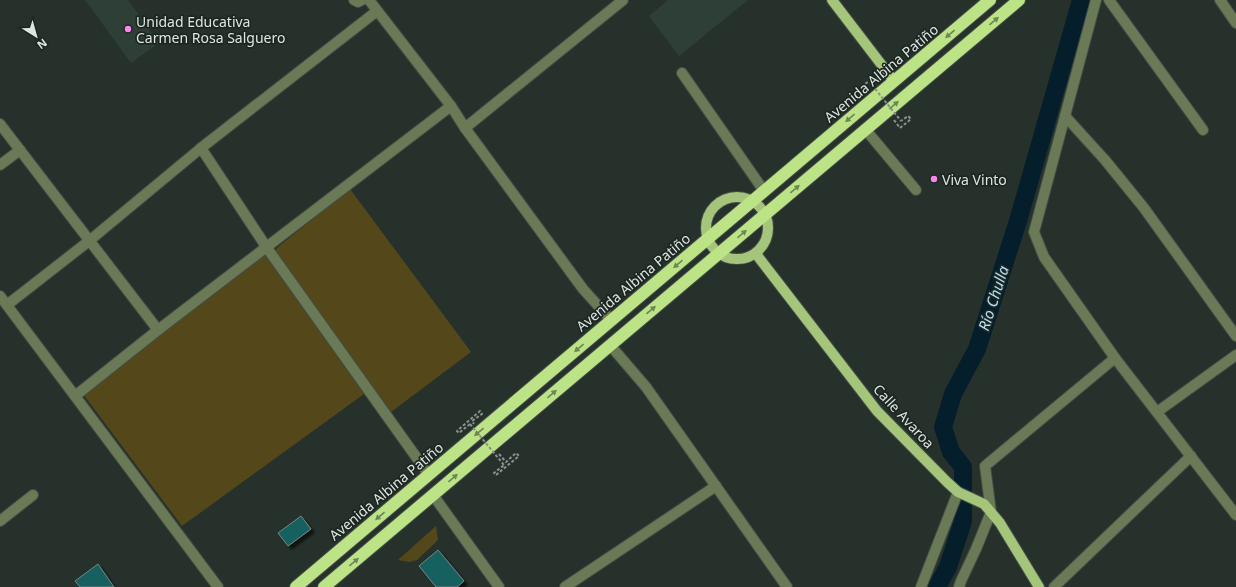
<svg xmlns="http://www.w3.org/2000/svg" width="1236" height="587" viewBox="0 0 1236 587" font-family="'Noto Sans',sans-serif">
	<style>
		.built { fill: #2d3f36 }
		.green { fill: #54481b }
		.lines { fill: none; stroke-linecap: round; stroke-linejoin: round }
		.river { stroke: #041f2b; stroke-width: 18 }
		.building { fill: #196061; stroke: #768585; filter: url(#shadow) }
		.minor-casing { stroke: #444e48; stroke-width: 12 }
		.major-casing { stroke: #444e48; stroke-width: 12 }
		.highway-casing { stroke: #444e48; stroke-width: 14 }
		.path { stroke: #89928d; stroke-width: 2; stroke-dasharray: 3 2; stroke-linecap: butt }
		.minor { stroke: #6a7a56; stroke-width: 10 }
		.major { stroke: #a5c67a; stroke-width: 10 }
		.highway { stroke: #bce487; stroke-width: 12 }
		.path-bridge { stroke: #89928d; stroke-width: 2; stroke-dasharray: 3 2; stroke-linecap: butt }
		.oneway { fill: #6c8654 }
		.poi-dot { fill: #fa87e7; stroke: #1c2721; stroke-width: 1.5 }
		.labels { text-anchor: middle; dominant-baseline: central; stroke-width: 3.5; stroke-linejoin: round; paint-order: stroke }
		.poi-label { font-size: 14px; fill: #dfe6e2; stroke: #1c2721; text-anchor: start }
		.street-label { font-size: 14px; fill: #dfe6e2; stroke: #1c2721 }
		.water-label { font-size: 15px; font-style: italic; fill: #b2e1f9; stroke: #1c2721 }
	</style>
	<defs>
		<filter id="shadow"><feDropShadow dx="3.5" dy="3.5" stdDeviation="1" flood-color="#0009"/></filter>
	</defs>
	<rect width="100%" height="100%" fill="#26312b"/>
	<g class="built">
		<path d="M85,0H128L159,43L131,63Z"/>
		<path d="M668,0H748L679,56L649,16Z"/>
	</g>
	<g class="green">
		<path d="M350,189L471,352L391,412L274,252L278,247Z"/>
		<path d="M265,255L364,394L182,526L83,394L257,258Z"/>
		<path d="M436,526L438,540L417,560L409,562L398,560Z"/>
	</g>
	<g class="lines">
		<path class="river" d="M937,587L948,567L963,521V467L951,452L943,427L953,394L977,349L1018,221L1081,0"/>
	</g>
	<g class="building">
		<path d="M301,516L311,529L288,546L278,533Z"/>
		<path d="M438,550L464,581L457,587H436L419,566Z"/>
		<path d="M98,564L114,587H80L75,581Z"/>
	</g>
	<g class="lines">
		<g class="minor-casing">
			<g id="minor">
				<path d="M354,0L358,2L362,0"/>
				<path d="M369,0L451,106L465,128L583,289L611,320"/>
				<path d="M1096,0L1034,232L1044,257L1115,358L1236,515"/>
				<path d="M1109,0L1203,130"/>
				<path d="M1220,0L1236,23"/>
				<path d="M682,73L764,191"/>
				<path d="M1065,116L1105,160L1144,208L1236,336"/>
				<path d="M0,124L158,330"/>
				<path d="M465,128L623,0"/>
				<path d="M865,129L916,190"/>
				<path d="M201,148L267,248L429,475"/>
				<path d="M0,165L20,150"/>
				<path d="M0,296L218,587"/>
				<path d="M7,305L89,241L201,148L377,11"/>
				<path d="M610,345L646,387L787,587"/>
				<path d="M75,396L158,330L451,106"/>
				<path d="M1157,412L1236,355"/>
				<path d="M433,495L499,587"/>
				<path d="M0,521L33,495"/>
				<path d="M565,587L716,486"/>
				<path d="M921,587L958,492"/>
				<path d="M959,587L961,581L976,549L991,512L985,466L1115,358"/>
				<path d="M1054,587L1191,456"/>
			</g>
		</g>
		<g class="major-casing">
			<g id="major">
				<path d="M832,0L894,81"/>
				<circle cx="737" cy="228" r="31"/>
				<path d="M756,254L877,411L947,482L958,492L984,504L1000,523L1039,587"/>
			</g>
		</g>
		<g class="highway-casing">
			<g id="highway">
				<path d="M296,587L990,0"/>
				<path d="M324,587L1019,0"/>
			</g>
		</g>
		<g class="path">
			<path d="M866,90H865L862,86L872,79L876,84"/>
			<path d="M894,120L900,128L911,119L908,116L901,121"/>
			<path d="M470,424L459,433L457,431L480,411L482,414L472,421L474,424"/>
			<path d="M499,454L506,462L516,453L519,456L496,475L494,473L504,465"/>
		</g>
		<use href="#minor" class="minor"/>
		<use href="#major" class="major"/>
		<use href="#highway" class="highway"/>
		<g class="path-bridge">
			<path d="M872,85L901,121"/>
			<path d="M470,424L504,465"/>
		</g>
	</g>
	<defs><path id="oneway-solid" d="M-6-.8H1V-3.2L6.5 0L1 3.2V.8H-6Z"/></defs>
	<g class="oneway">
		<use href="#oneway-solid" transform="translate(994 21) rotate(-40)"/>
		<use href="#oneway-solid" transform="translate(950 34) rotate(140)"/>
		<use href="#oneway-solid" transform="translate(894 105) rotate(-40)"/>
		<use href="#oneway-solid" transform="translate(850 118) rotate(140)"/>
		<use href="#oneway-solid" transform="translate(795 189) rotate(-40)"/>
		<use href="#oneway-solid" transform="translate(742 234) rotate(-40)"/>
		<use href="#oneway-solid" transform="translate(678 264) rotate(140)"/>
		<use href="#oneway-solid" transform="translate(651 310) rotate(-40)"/>
		<use href="#oneway-solid" transform="translate(579 348) rotate(140)"/>
		<use href="#oneway-solid" transform="translate(552 394) rotate(-40)"/>
		<use href="#oneway-solid" transform="translate(479 432) rotate(140)"/>
		<use href="#oneway-solid" transform="translate(453 478) rotate(-40)"/>
		<use href="#oneway-solid" transform="translate(380 516) rotate(140)"/>
		<use href="#oneway-solid" transform="translate(354 562) rotate(-40)"/>
	</g>
	<g class="poi-dot">
		<circle cx="128" cy="29" r="4"/>
		<circle cx="934" cy="179" r="4"/>
	</g>
	<g class="labels">
		<g class="poi-label">
			<text x="136" y="21">Unidad Educativa<tspan x="136" dy="16">Carmen Rosa Salguero</tspan></text>
			<text x="942" y="179">Viva Vinto</text>
		</g>
		<g class="street-label">
			<text transform="translate(881 73) rotate(-40)">Avenida Albina Patiño</text>
			<text transform="translate(633 282) rotate(-40)">Avenida Albina Patiño</text>
			<text transform="translate(904 416) rotate(47)">Calle Avaroa</text>
			<text transform="translate(386 491) rotate(-40)">Avenida Albina Patiño</text>
		</g>
		<g class="water-label">
			<text transform="translate(993 298) rotate(-72)">Río Chulla</text>
		</g>
	</g>
	<g transform="translate(36 36) rotate(143)" stroke="#1c2721" stroke-width="3" paint-order="stroke">
	<path d="M0-3L7 15L0 10L-7 15Z" fill="#dfe6e2"/>
	<text y="-6" font-size="11" font-weight="bold" text-anchor="middle" fill="#dfe6e2">N</text>
	</g>
</svg>
